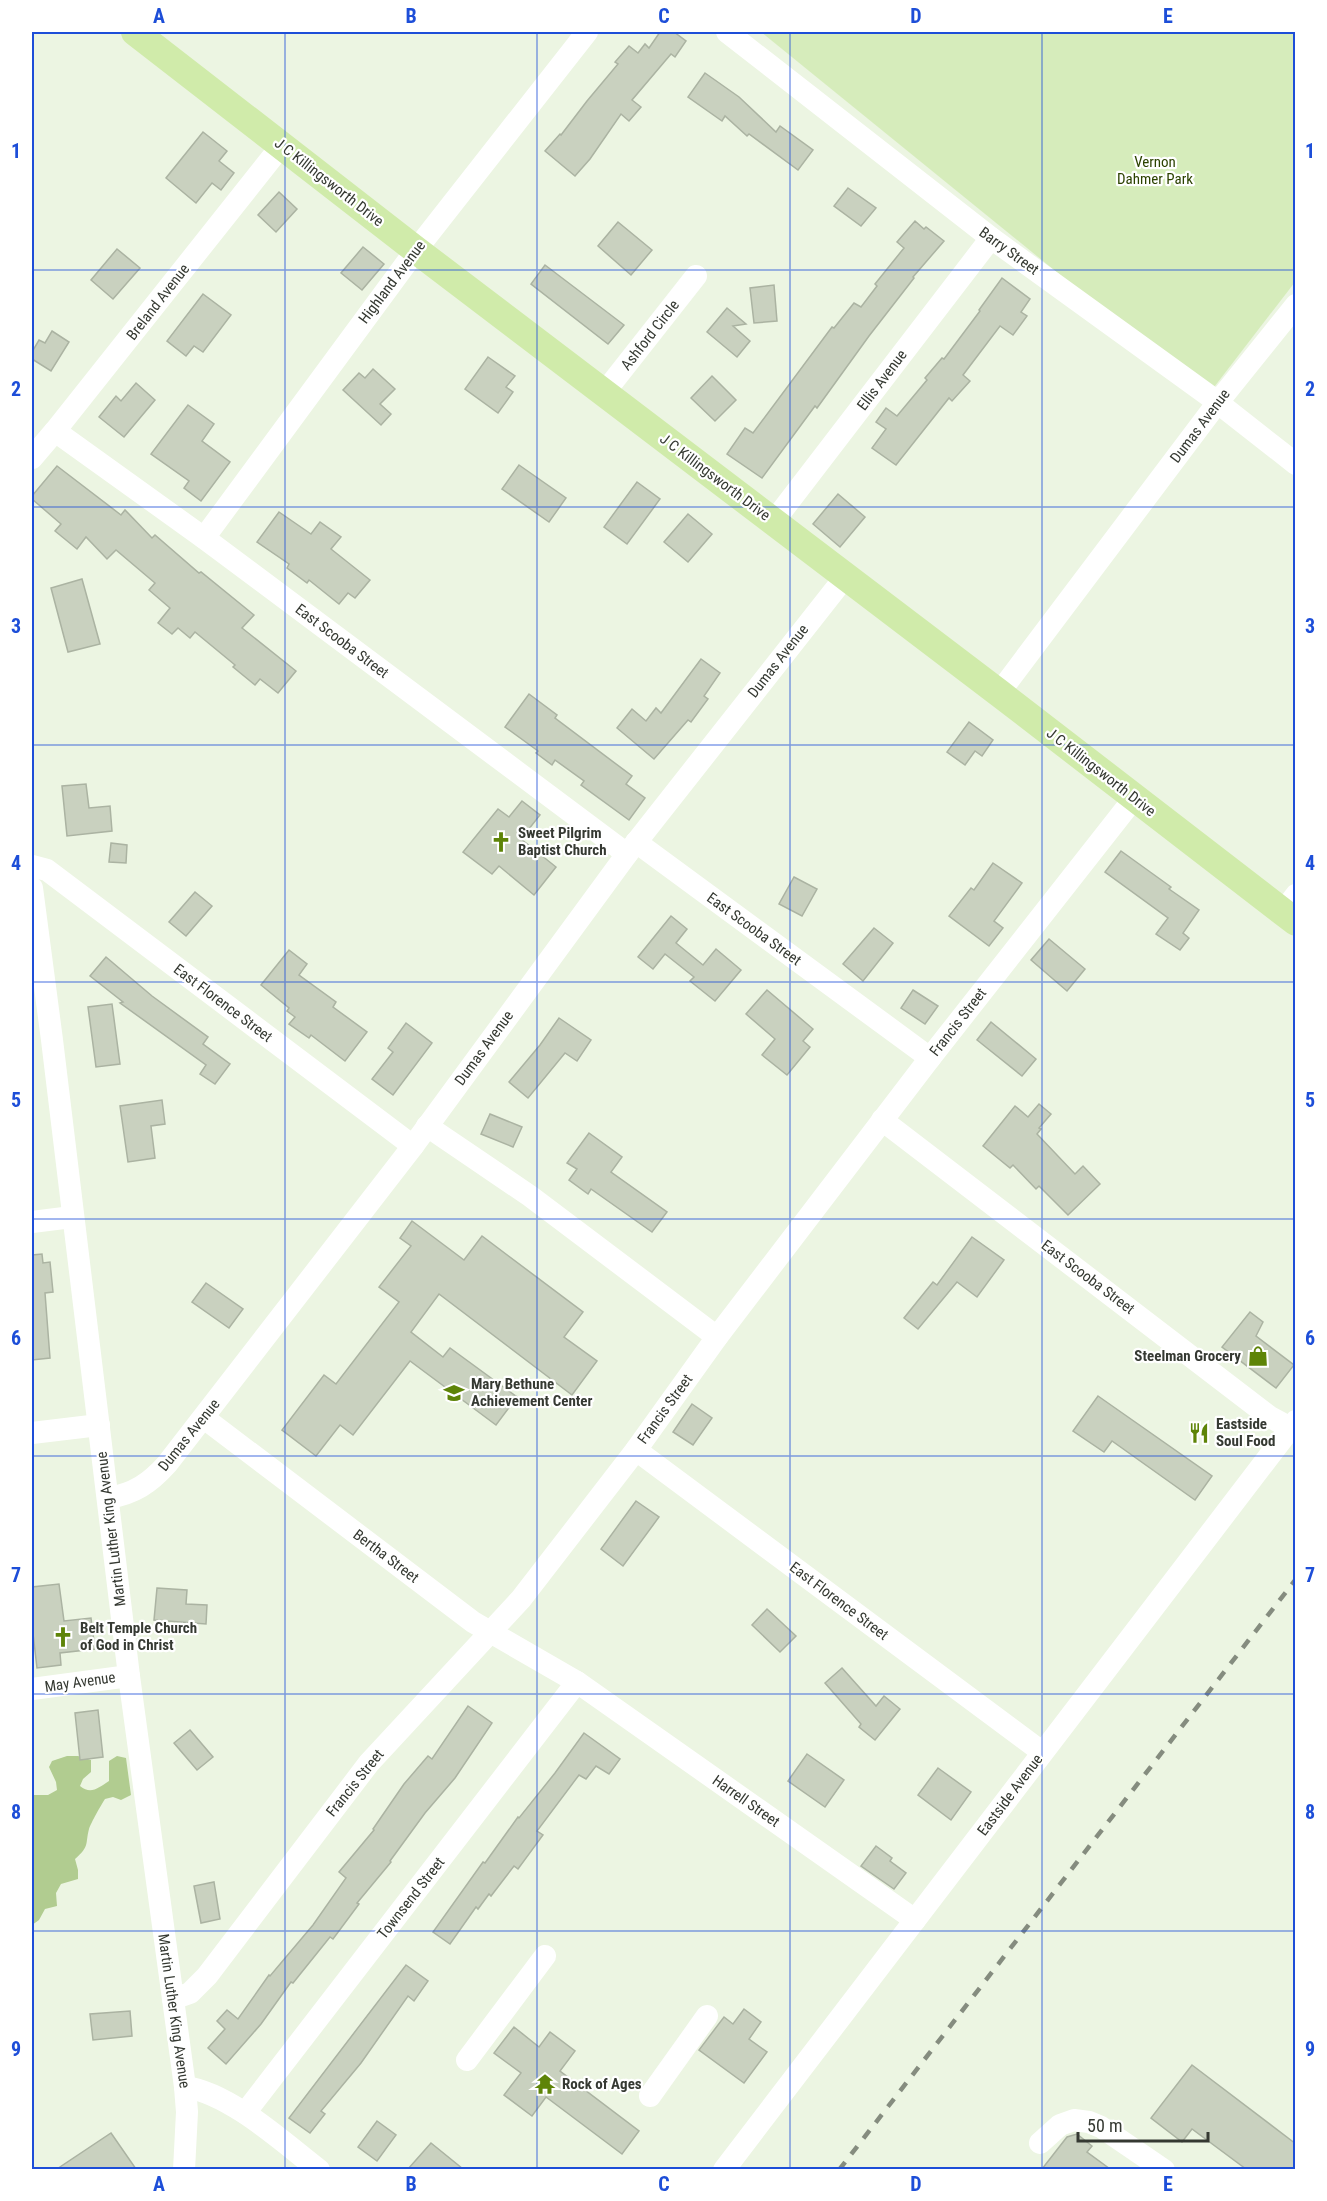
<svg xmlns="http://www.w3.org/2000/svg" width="1327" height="2201" viewBox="0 0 1327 2201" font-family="'Roboto Condensed',sans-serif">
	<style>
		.green { fill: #d6ecbb }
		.forest { fill: #b1cc90 }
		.building { fill: #c9d1bf; stroke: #abb3a2; stroke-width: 1.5 }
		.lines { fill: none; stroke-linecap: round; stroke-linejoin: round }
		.minor { stroke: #fff; stroke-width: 22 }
		.major { stroke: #d0ebaa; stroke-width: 28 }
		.rail { stroke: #858c7f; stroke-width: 4.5; stroke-dasharray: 10 10; stroke-linecap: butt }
		.grid { fill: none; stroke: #1d4ed8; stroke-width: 1.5; stroke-opacity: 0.55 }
		.labels { text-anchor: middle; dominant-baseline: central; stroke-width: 4.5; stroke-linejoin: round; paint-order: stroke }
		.park-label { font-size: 15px; fill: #2c4200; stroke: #fff }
		.street-label { font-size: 15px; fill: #353932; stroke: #fff }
		.poi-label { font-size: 15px; font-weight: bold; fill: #353932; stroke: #fff; text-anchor: start }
		.neatline { fill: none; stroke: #1d4ed8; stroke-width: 2 }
		.grid-label { font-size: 20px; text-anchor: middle; font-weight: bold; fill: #1d4ed8 }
	</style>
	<rect width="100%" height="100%" fill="#ecf5e2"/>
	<path class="green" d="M761,32H1295V282L1208,395Z"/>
	<path class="forest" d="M67,1756H78L91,1760V1772L83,1779L80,1786C91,1795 98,1788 109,1781V1761L117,1756L126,1758L131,1795L121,1800L113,1797L105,1799C101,1805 91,1823 89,1829C85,1844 90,1846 75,1859L78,1870V1879L61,1884L56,1893L57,1906L45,1909L39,1920L32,1925V1795H48L57,1790L56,1782L49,1767L52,1761Z"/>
	<g class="building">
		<path d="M660,32H674L686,41L675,57L671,54L632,100L641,107L629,121L621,114L590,159L575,176L545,151L560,134L561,135L587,101L618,64L615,62L629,46L638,53L645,44L649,48Z"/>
		<path d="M705,73L739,97L776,132L780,126L813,150L798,170L749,134L747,136L725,116L722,121L688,97Z"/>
		<path d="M203,132L227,151L219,161L234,173L221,190L212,183L196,203L166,178Z"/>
		<path d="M848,188L876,208L861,226L834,206Z"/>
		<path d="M279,192L297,209L276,232L258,215Z"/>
		<path d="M915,221L924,229L926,227L944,241L913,277L914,278L869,336L817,408L815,406L762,478L727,454L745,428L753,433L832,327L834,328L854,303L861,307L877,286L875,284L904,248L897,242Z"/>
		<path d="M618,222L652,250L631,275L598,246Z"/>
		<path d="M363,247L384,264L362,290L341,273Z"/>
		<path d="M117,249L140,268L113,299L91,280Z"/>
		<path d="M545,265L624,325L608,344L531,284Z"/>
		<path d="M1002,278L1030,299L1021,312L1027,316L1013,335L1000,326L963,375L970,381L952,401L949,398L896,465L872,448L886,429L876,422L886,408L897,416L927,380L925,378L942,358L944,359L980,311L979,310Z"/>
		<path d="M774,285L777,321L754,323L750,288Z"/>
		<path d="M203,294L231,315L203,352L194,346L186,356L167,341Z"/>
		<path d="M727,308L746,324L733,326L750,341L737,357L707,332Z"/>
		<path d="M52,331L69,342L51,371L32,359V352L39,340L45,343Z"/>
		<path d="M488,357L515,376L506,387L513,392L498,413L465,389Z"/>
		<path d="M373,369L395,389L380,404L391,414L381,425L343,390L359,373L365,378Z"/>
		<path d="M712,376L736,400L715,421L691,398Z"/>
		<path d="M136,383L155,400L124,437L99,417L116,396L121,401Z"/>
		<path d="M188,405L214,424L202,441L230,462L201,501L184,488L189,481L151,454Z"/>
		<path d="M519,465L566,498L549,522L502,489Z"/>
		<path d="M57,466L121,515L125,510L152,538L155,535L199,573L201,572L254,615L242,628L296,671L278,693L260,679L255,685L233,667L235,665L195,632L190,638L178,628L172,634L158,623L170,608L149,590L155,583L116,550L107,559L86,537L77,549L55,531L61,524L32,499V496Z"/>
		<path d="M637,482L660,499L627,544L604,527Z"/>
		<path d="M838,494L865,517L840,547L813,524Z"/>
		<path d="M279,512L311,534L320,522L341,537L331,549L370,580L355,598L348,593L339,604L309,580L307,583L287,568L289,564L257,542Z"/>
		<path d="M688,514L712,534L688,562L664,542Z"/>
		<path d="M82,579L100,644L68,652L51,588Z"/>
		<path d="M701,659L720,673L704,696L708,699L691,722L688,720L654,759L617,728L632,709L646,721L656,708L661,713Z"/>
		<path d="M529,694L557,715L555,718L632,776L626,784L645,798L629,820L581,785L584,781L555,760L552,765L536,753L538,751L505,727Z"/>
		<path d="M969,722L993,740L982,756L975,751L965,765L947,752Z"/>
		<path d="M86,784L89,808L110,806L112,831L67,836L62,786Z"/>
		<path d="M522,801L540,815L521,839L556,867L534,895L499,866L492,874L463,852L498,809L509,817Z"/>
		<path d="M111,843L127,845L126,863L109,862Z"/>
		<path d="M1121,851L1171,887L1169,889L1199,910L1183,933L1189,938L1180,950L1156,934L1168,918L1105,872Z"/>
		<path d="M993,863L1022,883L994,921L1003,928L989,946L949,916L971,888L974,890Z"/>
		<path d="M794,877L817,889L802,916L779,904Z"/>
		<path d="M195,892L212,906L186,936L169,922Z"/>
		<path d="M671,916L687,929L676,943L703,965L716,949L741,970L715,1001L690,981L694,977L665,954L653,969L638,957Z"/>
		<path d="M874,928L893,943L863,981L843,964Z"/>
		<path d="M1049,939L1085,969L1067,991L1031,960Z"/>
		<path d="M289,950L307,964L299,975L336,1002L333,1007L367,1032L345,1061L311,1035L309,1038L289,1024L295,1017L287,1011L289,1008L261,985Z"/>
		<path d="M106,957L152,996L208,1037L203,1044L230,1064L215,1084L200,1074L206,1065L120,1003L123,1002L90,976Z"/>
		<path d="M767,990L813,1029L803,1041L810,1047L787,1075L762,1055L775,1039L746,1014Z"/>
		<path d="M913,990L938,1006L925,1024L901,1008Z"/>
		<path d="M112,1004L120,1064L96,1067L88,1007Z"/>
		<path d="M559,1018L591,1040L577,1061L565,1053L528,1098L509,1082L540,1045Z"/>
		<path d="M991,1022L1036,1059L1022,1076L977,1040Z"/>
		<path d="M406,1023L432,1043L393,1095L372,1079L393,1052L388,1048Z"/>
		<path d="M162,1100L165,1124L151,1126L155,1158L128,1162L120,1106Z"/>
		<path d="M1039,1104L1051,1114L1039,1128L1041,1129L1037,1134L1075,1174L1083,1166L1100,1184L1068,1215L1039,1186L1036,1189L1013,1165L1010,1168L983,1146L1015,1106L1028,1117Z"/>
		<path d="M490,1114L522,1127L513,1147L481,1134Z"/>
		<path d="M589,1133L622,1157L611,1172L667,1212L652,1232L591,1189L588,1194L569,1180L577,1169L567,1163Z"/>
		<path d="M412,1221L464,1260L482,1236L583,1312L564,1337L597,1361L572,1395L439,1294L411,1332L443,1357L450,1348L517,1397L496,1425L410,1361L353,1435L340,1425L316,1456L282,1430L324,1375L336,1384L399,1302L379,1287L411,1246L400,1238Z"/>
		<path d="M972,1237L1004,1260L977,1297L957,1282L918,1329L904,1318L933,1282L937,1285Z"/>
		<path d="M42,1254L43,1263L50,1262L53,1292L45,1293L50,1358L32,1360V1255Z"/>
		<path d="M206,1283L243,1309L229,1328L192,1302Z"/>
		<path d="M1250,1312L1263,1322L1256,1336L1294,1365L1276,1388L1222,1347Z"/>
		<path d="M1098,1396L1212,1476L1195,1500L1112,1441L1104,1452L1073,1431Z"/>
		<path d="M692,1404L712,1418L693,1445L673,1432Z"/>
		<path d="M636,1501L659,1517L623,1566L601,1549Z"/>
		<path d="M59,1584L64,1621L91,1618L95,1649L60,1653L61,1665L37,1668L32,1625V1587Z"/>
		<path d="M157,1588L187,1590L186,1604L207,1605L206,1624L154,1620Z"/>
		<path d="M767,1609L796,1636L780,1652L752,1625Z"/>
		<path d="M842,1668L876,1706L884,1696L900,1709L875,1740L859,1727L861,1724L825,1683Z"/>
		<path d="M468,1706L492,1723L455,1778L425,1813L390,1861L391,1862L357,1903L359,1904L333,1939L330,1937L293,1983L291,1982L261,2024L226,2064L208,2048L225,2029L217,2021L227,2010L238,2019L269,1975L270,1976L313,1925L346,1878L339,1872L374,1830L373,1829L404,1784L428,1756L432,1759Z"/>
		<path d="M98,1710L103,1757L80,1760L75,1713Z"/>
		<path d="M190,1730L213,1757L197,1770L174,1743Z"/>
		<path d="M584,1733L620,1759L609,1774L596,1766L586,1779L579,1775L537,1831L543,1835L518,1869L514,1866L491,1896L489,1894L478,1909L476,1907L450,1944L433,1932L483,1862L485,1863L518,1817L519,1818L555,1773Z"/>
		<path d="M807,1754L844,1780L825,1807L788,1781Z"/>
		<path d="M938,1768L971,1792L951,1820L918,1795Z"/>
		<path d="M876,1846L892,1858L890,1861L906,1873L894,1889L861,1866Z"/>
		<path d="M214,1882L220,1919L201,1923L194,1886Z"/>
		<path d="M406,1965L428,1981L414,2001L408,1996L361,2063L321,2111L325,2114L310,2133L289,2118Z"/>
		<path d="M744,2009L761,2022L749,2039L767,2052L744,2083L699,2050L724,2017L733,2024Z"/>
		<path d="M130,2011L132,2036L93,2040L90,2014Z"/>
		<path d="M514,2027L539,2047L550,2032L575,2051L560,2071L639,2131L622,2154L546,2097L532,2116L504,2095L521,2073L494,2053Z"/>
		<path d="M1192,2065L1296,2144V2169H1246L1192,2129L1182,2142L1151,2118Z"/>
		<path d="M377,2121L396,2135L377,2161L358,2147Z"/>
		<path d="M111,2133L136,2169H57Z"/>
		<path d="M1077,2134L1092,2146L1087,2152L1110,2169H1042L1067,2137Z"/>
		<path d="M431,2143L463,2169H408Z"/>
	</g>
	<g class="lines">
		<g class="minor">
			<path d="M727,32L991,238L1208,395L1296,464"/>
			<path d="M604,393L696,276"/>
			<path d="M55,431L204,538L627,854"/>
			<path d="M32,458L55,431L282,145"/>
			<path d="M774,521L991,238"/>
			<path d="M204,538L416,250L587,32"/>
			<path d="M999,693L1218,402L1296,305"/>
			<path d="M636,842L930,1058"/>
			<path d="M32,866L47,870L413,1146"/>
			<path d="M32,888L52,1040L129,1676L185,2087L187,2112L184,2170"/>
			<path d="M1283,912L1296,895"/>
			<path d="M882,1120L1270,1417L1296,1431"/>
			<path d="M427,1126L530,1196L717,1337"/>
			<path d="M32,1222L72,1217"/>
			<path d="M204,1418L473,1622L577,1682L915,1920"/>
			<path d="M32,1433L99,1425"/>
			<path d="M636,1450L1042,1752"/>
			<path d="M108,1498C134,1494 150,1483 167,1464L413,1146L627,854L845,577"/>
			<path d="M32,1689L129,1676"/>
			<path d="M173,1999L190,1993L207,1976L369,1763L521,1599L636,1450L717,1337L930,1058L1135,797"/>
			<path d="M467,2060L545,1956"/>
			<path d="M185,2087C230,2093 284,2143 319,2170"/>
			<path d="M650,2096L707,2016"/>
			<path d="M245,2113L577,1682"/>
			<path d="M1040,2143L1060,2125L1074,2120L1089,2122L1101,2127L1164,2170"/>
			<path d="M724,2170L1296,1421"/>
		</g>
		<path class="major" d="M135,32L416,250L999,693L1296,922"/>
		<path class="rail" d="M839,2170L1296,1579"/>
	</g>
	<path class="grid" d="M285,32V2170M537,32V2170M790,32V2170M1042,32V2170M32,270H1296M32,507H1296M32,745H1296M32,982H1296M32,1219H1296M32,1456H1296M32,1694H1296M32,1931H1296"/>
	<defs>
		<g id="church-bare" transform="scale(1.62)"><path d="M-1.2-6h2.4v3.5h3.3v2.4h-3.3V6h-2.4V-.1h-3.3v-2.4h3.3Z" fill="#5e8408" stroke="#fff" stroke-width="2.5" paint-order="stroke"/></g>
		<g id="shop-bare" transform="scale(1.62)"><path d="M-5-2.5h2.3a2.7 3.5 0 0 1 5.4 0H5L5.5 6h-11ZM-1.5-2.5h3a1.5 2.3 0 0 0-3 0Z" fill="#5e8408" stroke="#fff" stroke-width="2.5" paint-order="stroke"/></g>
		<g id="school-bare" transform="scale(1.62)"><path d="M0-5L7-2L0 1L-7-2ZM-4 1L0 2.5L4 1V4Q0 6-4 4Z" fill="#5e8408" stroke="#fff" stroke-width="2.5" paint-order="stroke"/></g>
		<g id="restaurant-bare" transform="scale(1.62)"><path d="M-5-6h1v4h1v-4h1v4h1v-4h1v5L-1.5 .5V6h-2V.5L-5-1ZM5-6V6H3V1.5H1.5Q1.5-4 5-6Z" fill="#5e8408" stroke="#fff" stroke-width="2.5" paint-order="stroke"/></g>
		<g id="temple-bare" transform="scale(1.62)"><path d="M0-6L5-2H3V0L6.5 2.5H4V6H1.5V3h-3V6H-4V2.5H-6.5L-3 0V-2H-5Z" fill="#5e8408" stroke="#fff" stroke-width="2.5" paint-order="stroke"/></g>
	</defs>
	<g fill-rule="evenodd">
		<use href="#church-bare" x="501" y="842"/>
		<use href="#shop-bare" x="1258" y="1356"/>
		<use href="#school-bare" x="454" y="1393"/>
		<use href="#restaurant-bare" x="1199" y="1433"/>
		<use href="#church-bare" x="63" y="1637"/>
		<use href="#temple-bare" x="545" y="2084"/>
	</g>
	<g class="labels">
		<g class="park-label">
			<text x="1155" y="162">Vernon<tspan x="1155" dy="17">Dahmer Park</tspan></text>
		</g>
		<g class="street-label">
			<text transform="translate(329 182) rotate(38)">J C Killingsworth Drive</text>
			<text transform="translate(1009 251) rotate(36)">Barry Street</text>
			<text transform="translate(392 282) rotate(-53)">Highland Avenue</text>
			<text transform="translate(158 302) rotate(-52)">Breland Avenue</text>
			<text transform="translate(650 335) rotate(-52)">Ashford Circle</text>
			<text transform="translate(882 380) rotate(-53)">Ellis Avenue</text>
			<text transform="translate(1200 426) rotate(-53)">Dumas Avenue</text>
			<text transform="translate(715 477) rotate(37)">J C Killingsworth Drive</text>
			<text transform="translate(342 641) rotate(37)">East Scooba Street</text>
			<text transform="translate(778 661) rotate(-52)">Dumas Avenue</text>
			<text transform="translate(1101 772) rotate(38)">J C Killingsworth Drive</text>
			<text transform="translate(754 929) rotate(36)">East Scooba Street</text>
			<text transform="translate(223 1003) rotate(37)">East Florence Street</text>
			<text transform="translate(958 1022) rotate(-52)">Francis Street</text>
			<text transform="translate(484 1048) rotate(-54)">Dumas Avenue</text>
			<text transform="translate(1088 1277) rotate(37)">East Scooba Street</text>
			<text transform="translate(665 1409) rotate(-54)">Francis Street</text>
			<text transform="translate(189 1435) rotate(-51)">Dumas Avenue</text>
			<text transform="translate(111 1529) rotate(-97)">Martin Luther King Avenue</text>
			<text transform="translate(386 1556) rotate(37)">Bertha Street</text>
			<text transform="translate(839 1601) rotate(37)">East Florence Street</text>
			<text transform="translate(80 1682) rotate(-8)">May Avenue</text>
			<text transform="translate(355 1783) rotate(-51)">Francis Street</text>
			<text transform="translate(1010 1795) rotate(-53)">Eastside Avenue</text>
			<text transform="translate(746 1801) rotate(35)">Harrell Street</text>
			<text transform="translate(411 1898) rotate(-52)">Townsend Street</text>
			<text transform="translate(174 2011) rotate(82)">Martin Luther King Avenue</text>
		</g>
		<g class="poi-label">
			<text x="518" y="833">Sweet Pilgrim<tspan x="518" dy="17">Baptist Church</tspan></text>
			<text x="1241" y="1356" text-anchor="end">Steelman Grocery</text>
			<text x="471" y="1384">Mary Bethune<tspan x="471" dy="17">Achievement Center</tspan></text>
			<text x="1216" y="1424">Eastside<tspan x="1216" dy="17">Soul Food</tspan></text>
			<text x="80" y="1628">Belt Temple Church<tspan x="80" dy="17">of God in Christ</tspan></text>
			<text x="562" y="2084">Rock of Ages</text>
		</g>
	</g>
	<rect width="1327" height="2201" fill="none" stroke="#ffffff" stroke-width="66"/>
	<path d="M1078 2132v9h130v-9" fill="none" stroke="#353932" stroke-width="3"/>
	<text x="1087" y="2132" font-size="18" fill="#353932" stroke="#ffffff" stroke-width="4.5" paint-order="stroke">50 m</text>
	<rect x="33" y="33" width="1261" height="2135" class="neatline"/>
	<g class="grid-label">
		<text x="159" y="23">A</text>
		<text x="411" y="23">B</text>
		<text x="664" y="23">C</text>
		<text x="916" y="23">D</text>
		<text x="1168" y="23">E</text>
		<text x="16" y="158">1</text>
		<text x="1310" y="158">1</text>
		<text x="16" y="396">2</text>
		<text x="1310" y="396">2</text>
		<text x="16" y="633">3</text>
		<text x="1310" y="633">3</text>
		<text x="16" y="870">4</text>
		<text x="1310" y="870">4</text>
		<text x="16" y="1107">5</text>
		<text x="1310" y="1107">5</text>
		<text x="16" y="1345">6</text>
		<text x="1310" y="1345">6</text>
		<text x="16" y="1582">7</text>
		<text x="1310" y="1582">7</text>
		<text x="16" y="1819">8</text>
		<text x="1310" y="1819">8</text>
		<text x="16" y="2056">9</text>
		<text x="1310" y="2056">9</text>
		<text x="159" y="2191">A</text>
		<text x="411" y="2191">B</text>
		<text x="664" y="2191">C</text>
		<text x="916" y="2191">D</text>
		<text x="1168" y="2191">E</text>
	</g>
</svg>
